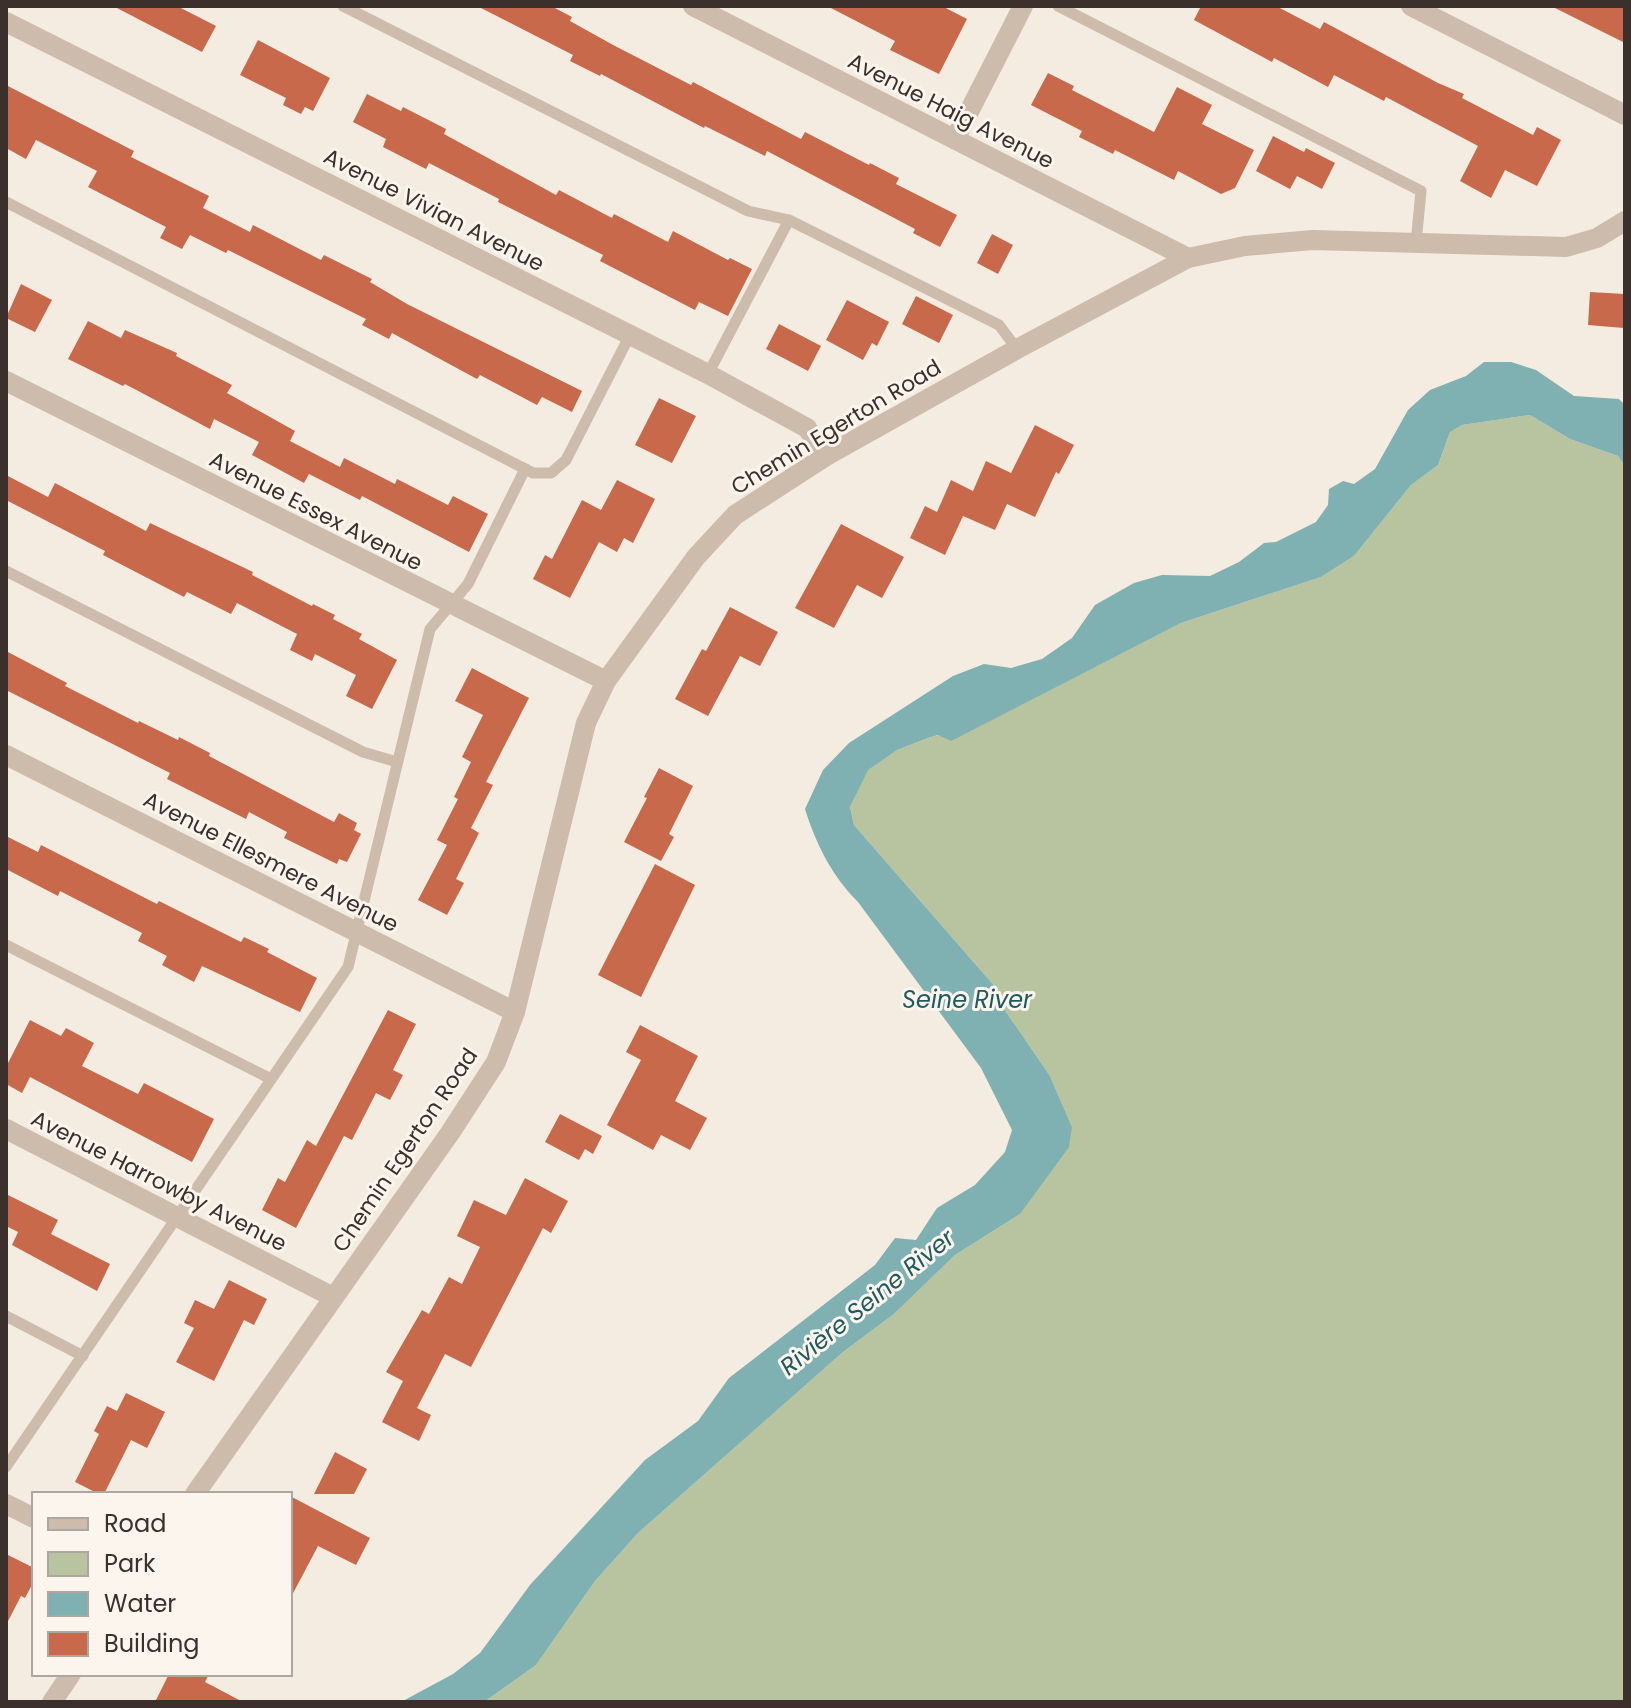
<svg xmlns="http://www.w3.org/2000/svg" width="1631" height="1708" viewBox="0 0 1631 1708" font-family="Poppins,sans-serif">
	<style>
		.green { fill: #b8c4a0 }
		.water { fill: #7fb0b2 }
		.building { fill: #c8694b }
		.lines { fill: none; stroke-linecap: round; stroke-linejoin: round }
		.lane { stroke: #cdbbac; stroke-width: 11 }
		.street { stroke: #cdbbac; stroke-width: 20 }
		.labels { text-anchor: middle; dominant-baseline: central; stroke-width: 6; stroke-linejoin: round; paint-order: stroke }
		.street-label { font-size: 22px; fill: #3b302b; stroke: #fbf5ee }
		.water-label { font-size: 24px; font-style: italic; fill: #1f5a5e; stroke: #fbf5ee }
	</style>
	<rect width="100%" height="100%" fill="#f4ebe1"/>
	<path class="green" d="M1530,415L1570,439L1618,456L1625,466V1702H484L536,1665L595,1581L638,1533L843,1352L894,1314L955,1255L1020,1214L1072,1127L1050,1076L1000,1003L997,989L854,825L850,807L867,770L897,750L928,738L939,735L951,740L1181,623L1321,577L1354,556L1411,485L1438,465L1450,432L1462,425Z"/>
	<path class="water" d="M1484,362H1511L1536,370L1574,396L1619,399L1625,405V466L1618,456L1570,439L1530,415L1462,425L1450,432L1438,465L1411,485L1354,556L1321,577L1181,623L951,741L938,735L928,738L897,750L868,770L850,807L854,825L997,989L1000,1003L1050,1076L1072,1127L1069,1147L1020,1214L955,1255L894,1314L843,1352L638,1533L595,1581L536,1665L484,1702H401L453,1674L480,1653L530,1585L645,1460L698,1421L729,1378L875,1265L895,1238L916,1240L937,1208L975,1185L1005,1152L1012,1130L981,1068L858,902C832,876 816,844 805,809L823,770L849,743L953,676L984,664L1011,668L1042,659L1072,638L1095,605L1134,583L1162,575L1210,576L1239,562L1264,543L1276,542L1316,522L1328,505L1329,489L1343,481L1354,484L1375,469L1408,410L1430,390L1466,376Z"/>
	<g class="building">
		<path d="M113,6H177L216,26L202,52Z"/>
		<path d="M477,6H551L572,17L570,21L615,46L691,85L693,82L801,139L805,132L869,165L870,163L899,178L896,184L957,215L940,247L913,233L915,229L767,151L765,156L705,126L704,128L601,74L600,76L570,61L573,55Z"/>
		<path d="M827,6H942L967,19L939,74L890,50L895,41Z"/>
		<path d="M1201,6H1276L1320,29L1324,22L1438,83L1464,94L1462,98L1533,135L1537,127L1561,140L1537,186L1505,170L1491,198L1460,181L1478,146L1386,97L1384,101L1334,75L1328,87L1274,58L1272,62L1194,20Z"/>
		<path d="M1551,6H1625V43Z"/>
		<path d="M258,40L330,78L313,111L305,107L301,114L283,105L286,98L240,75Z"/>
		<path d="M1048,73L1074,86L1072,90L1154,132L1177,87L1212,105L1202,124L1254,150L1235,188L1221,194L1178,171L1174,180L1115,150L1113,154L1079,137L1082,131L1031,105Z"/>
		<path d="M6,85L134,151L131,157L209,196L203,208L250,232L253,225L321,260L324,255L372,279L370,282L407,304L582,391L572,412L542,397L537,405L480,375L477,379L392,333L389,339L362,325L366,319L228,250L226,253L190,235L182,249L160,238L166,227L88,187L97,171L36,140L26,159L6,148Z"/>
		<path d="M367,94L401,111L403,107L446,129L444,134L556,195L559,190L612,218L614,214L668,242L673,231L728,260L730,258L752,269L728,316L699,302L695,310L600,261L603,255L498,202L499,199L429,163L426,169L383,147L386,139L353,122Z"/>
		<path d="M1273,136L1304,152L1306,148L1335,163L1322,189L1297,176L1290,189L1256,171Z"/>
		<path d="M992,234L1013,245L998,274L977,263Z"/>
		<path d="M21,284L52,300L35,332L6,318Z"/>
		<path d="M1590,292L1625,294L1624,328L1588,325Z"/>
		<path d="M916,296L953,315L939,343L902,324Z"/>
		<path d="M847,300L889,322L877,346L872,343L863,360L826,340Z"/>
		<path d="M88,321L121,338L125,330L177,353L176,356L232,385L227,393L295,431L290,441L340,467L344,458L395,484L397,479L448,505L453,496L488,514L469,552L362,496L360,500L309,474L304,483L252,455L259,442L214,419L210,429L125,384L123,386L68,359Z"/>
		<path d="M779,324L821,346L808,371L766,349Z"/>
		<path d="M659,398L696,416L672,463L635,445Z"/>
		<path d="M1035,425L1074,445L1059,474L1056,472L1035,517L1007,504L995,530L963,516L945,555L910,538L925,506L937,512L951,480L973,491L986,461L1011,473Z"/>
		<path d="M6,475L48,497L55,483L146,531L150,523L253,572L252,575L312,606L313,604L335,615L333,619L362,634L359,639L397,660L372,709L346,696L356,675L315,654L312,661L290,650L297,634L237,603L231,614L187,592L184,597L103,555L105,551L6,500Z"/>
		<path d="M617,480L655,499L633,543L624,538L617,552L599,542L570,598L533,579L545,555L552,559L582,500L601,510Z"/>
		<path d="M841,524L904,557L882,598L857,585L834,628L795,608Z"/>
		<path d="M730,607L778,632L760,666L740,656L708,716L675,699L702,649L706,651Z"/>
		<path d="M6,651L67,683L65,686L138,723L139,721L178,740L179,737L210,753L209,756L334,822L339,813L357,823L354,830L361,834L347,862L339,859L337,864L284,838L287,832L249,812L246,819L167,779L170,773L6,690Z"/>
		<path d="M472,668L529,698L486,782L493,785L471,828L479,833L456,879L464,883L447,915L418,900L447,845L437,840L458,799L454,797L471,762L462,757L483,715L455,701Z"/>
		<path d="M659,768L693,786L669,834L674,837L661,861L624,842L647,798L644,797Z"/>
		<path d="M6,836L38,852L41,845L157,904L159,901L241,942L244,937L269,949L267,952L317,978L300,1012L202,966L194,982L162,965L167,956L138,941L142,933L60,891L58,896L6,869Z"/>
		<path d="M655,864L695,885L641,997L598,975Z"/>
		<path d="M388,1010L416,1024L393,1070L403,1075L390,1100L376,1093L352,1140L344,1136L296,1228L262,1210L278,1178L285,1182L307,1140L316,1146Z"/>
		<path d="M30,1020L61,1036L66,1028L94,1043L82,1066L138,1094L144,1083L214,1119L192,1162L30,1077L22,1093L6,1084V1067Z"/>
		<path d="M640,1025L698,1056L675,1101L707,1118L690,1150L661,1135L653,1150L607,1125L641,1060L626,1052Z"/>
		<path d="M560,1114L602,1136L593,1154L585,1149L579,1160L545,1142Z"/>
		<path d="M525,1178L568,1201L551,1233L543,1228L471,1367L445,1354L417,1408L431,1415L419,1441L382,1422L403,1381L386,1372L422,1310L429,1314L449,1277L462,1284L480,1247L457,1236L474,1200L506,1215Z"/>
		<path d="M6,1194L58,1220L51,1234L110,1264L97,1291L12,1245L18,1232L6,1226Z"/>
		<path d="M229,1280L267,1299L254,1325L244,1320L214,1381L176,1362L194,1328L184,1323L195,1300L214,1309Z"/>
		<path d="M126,1393L165,1412L147,1448L131,1440L104,1494H99L75,1482L99,1434L94,1431L107,1406L117,1411Z"/>
		<path d="M335,1452L367,1469L354,1494H314Z"/>
		<path d="M290,1496L370,1538L356,1565L318,1546L290,1599Z"/>
		<path d="M6,1554L34,1568V1581L25,1598L21,1596L6,1625Z"/>
		<path d="M169,1674H209L205,1682L243,1702H155Z"/>
	</g>
	<g class="lines">
		<g class="lane">
			<path d="M343,6L748,211L789,220L999,325L1017,349"/>
			<path d="M1058,6L1421,191L1416,243"/>
			<path d="M6,202L533,473H551L566,460L630,335"/>
			<path d="M708,374L789,220"/>
			<path d="M6,571L363,752L397,762"/>
			<path d="M6,945L271,1079"/>
			<path d="M6,1316L83,1356"/>
			<path d="M6,1467L348,967L430,629L468,584L525,469"/>
		</g>
		<g class="street">
			<path d="M693,6L1188,258"/>
			<path d="M1411,6L1625,115"/>
			<path d="M6,22L708,374L807,428L826,456"/>
			<path d="M955,139L1023,6"/>
			<path d="M6,381L606,681"/>
			<path d="M6,755L515,1012"/>
			<path d="M6,1129L333,1297"/>
			<path d="M195,1494L450,1133L496,1062L515,1012L586,723L606,681L696,557L735,515L826,456L1017,349L1188,258L1245,246L1313,240L1566,247L1597,238L1625,221"/>
			<path d="M6,1504L34,1518"/>
			<path d="M52,1702L71,1674"/>
		</g>
	</g>
	<g class="labels">
		<g class="street-label">
			<text transform="translate(951 111) rotate(27)">Avenue Haig Avenue</text>
			<text transform="translate(434 210) rotate(27)">Avenue Vivian Avenue</text>
			<text transform="translate(836 427) rotate(-31)">Chemin Egerton Road</text>
			<text transform="translate(316 511) rotate(27)">Avenue Essex Avenue</text>
			<text transform="translate(271 862) rotate(27)">Avenue Ellesmere Avenue</text>
			<text transform="translate(405 1150) rotate(-56)">Chemin Egerton Road</text>
			<text transform="translate(159 1181) rotate(27)">Avenue Harrowby Avenue</text>
		</g>
		<g class="water-label">
			<text x="967" y="999">Seine River</text>
			<text transform="translate(867 1302) rotate(-39)">Rivière Seine River</text>
		</g>
	</g>
	<rect width="1631" height="1708" fill="none" stroke="#3b302b" stroke-width="16"/>
	<rect x="32" y="1492" width="260" height="184" fill="#fbf5ee" stroke="#aea6a0" stroke-width="2"/>
	<rect x="48" y="1518" width="40" height="12" fill="#cdbbac" stroke="#aea6a0" stroke-width="2"/>
	<text x="104" y="1532" font-size="24" fill="#3b302b">Road</text>
	<rect x="48" y="1552" width="40" height="24" fill="#b8c4a0" stroke="#aea6a0" stroke-width="2"/>
	<text x="104" y="1572" font-size="24" fill="#3b302b">Park</text>
	<rect x="48" y="1592" width="40" height="24" fill="#7fb0b2" stroke="#aea6a0" stroke-width="2"/>
	<text x="104" y="1612" font-size="24" fill="#3b302b">Water</text>
	<rect x="48" y="1632" width="40" height="24" fill="#c8694b" stroke="#aea6a0" stroke-width="2"/>
	<text x="104" y="1652" font-size="24" fill="#3b302b">Building</text>
</svg>
